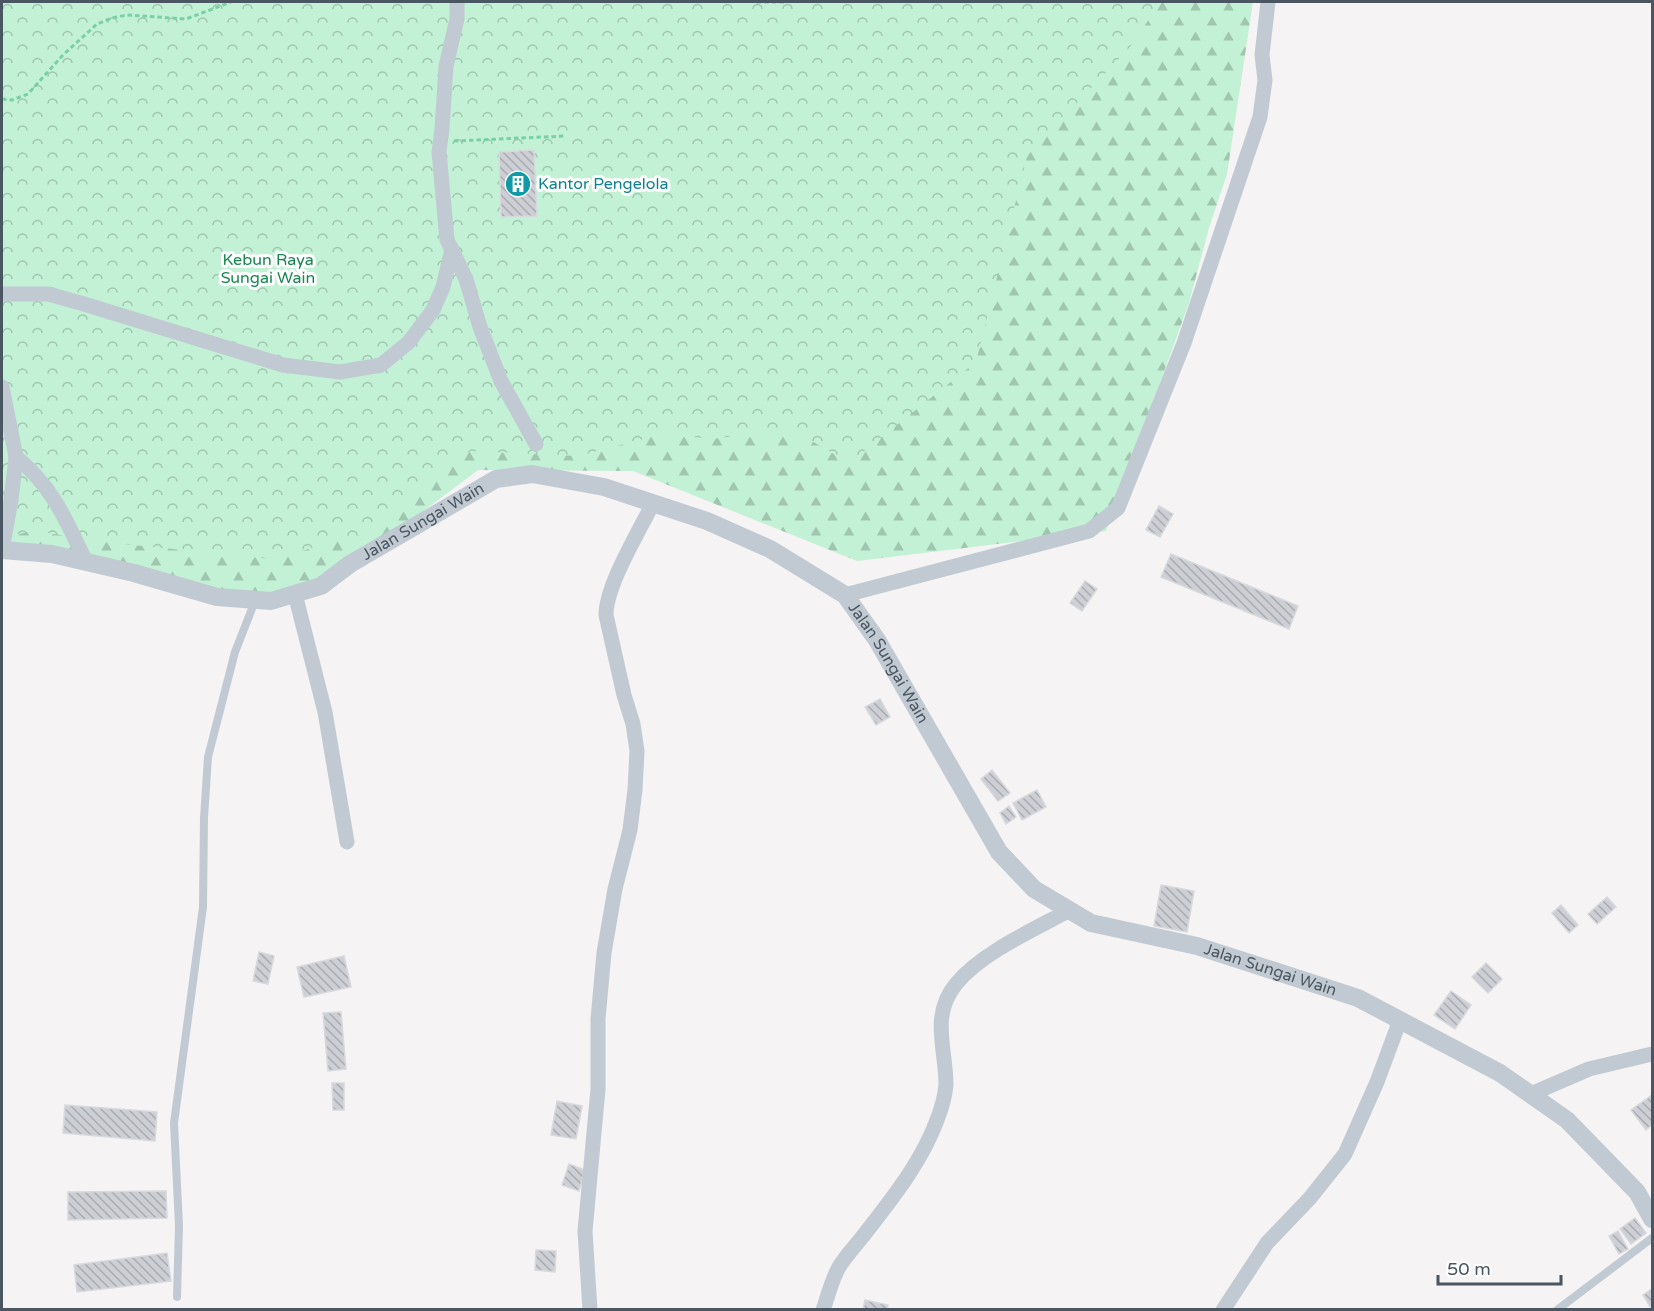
<svg xmlns="http://www.w3.org/2000/svg" width="1654" height="1311" viewBox="0 0 1654 1311" font-family="'Varela Round',sans-serif">
	<style>
		.forest { fill: url(#forest-firs) }
		.park { fill: url(#park-crowns) }
		.building { fill: url(#building-back-hatch); stroke: #d7d9de; stroke-width: 1.5 }
		.lines { fill: none; stroke-linecap: round; stroke-linejoin: round }
		.path { stroke: #7ad0a6; stroke-width: 3; stroke-dasharray: 4.5 3; stroke-linecap: butt }
		.service { stroke: #c1cad2; stroke-width: 8 }
		.minor { stroke: #c1cad2; stroke-width: 15 }
		.tertiary { stroke: #c1cad2; stroke-width: 18 }
		.labels { text-anchor: middle; dominant-baseline: central; stroke-width: 6; stroke-linejoin: round; paint-order: stroke }
		.culture-label { font-size: 16px; fill: #0d838f; stroke: #fff; text-anchor: start }
		.park-label { font-size: 16px; fill: #17864f; stroke: #fff }
		.street-label { font-size: 16px; fill: #4a5661; stroke: #fff }
	</style>
	<defs>
		<pattern id="forest-firs" width="22" height="20" patternUnits="userSpaceOnUse" patternTransform="scale(1.5)"><rect width="22" height="20" fill="#c3f1d5"/><path d="M5 1l3.5 6h-7zM16 11l3.5 6h-7z" fill="#a0c6b0"/></pattern>
		<pattern id="park-crowns" width="20" height="18" patternUnits="userSpaceOnUse" patternTransform="scale(1.5)"><rect width="20" height="18" fill="#c3f1d5"/><path d="M2 6a3 3 0 1 1 6 0M12 15a3 3 0 1 1 6 0" fill="none" stroke="#a0c6b0"/></pattern>
		<pattern id="building-back-hatch" width="6" height="6" patternUnits="userSpaceOnUse" patternTransform="scale(1.5)"><rect width="6" height="6" fill="#cdcfd5"/><path d="M-1 5l2 2M0 0l6 6M5-1l2 2" fill="none" stroke="#a8abb0"/></pattern>
	</defs>
	<rect width="100%" height="100%" fill="#f5f3f3"/>
	<path class="forest" d="M2,2H1253L1227,174L1209,228L1189,303L1106,531L857,561L633,471L478,470L320,589L252,601L167,578L2,555Z"/>
	<path class="park" d="M2,2H1161L1129,48L1027,156L976,362L849,463L790,428L713,439L662,434L578,456L470,451L364,534L271,559L104,542L35,531L2,537Z"/>
	<g class="building">
		<path d="M534,150L537,216L501,217L499,152Z"/>
		<path d="M1159,506L1173,514L1160,537L1146,530Z"/>
		<path d="M1171,554L1298,606L1289,629L1161,577Z"/>
		<path d="M1085,581L1097,589L1082,611L1070,603Z"/>
		<path d="M880,699L890,717L876,725L865,707Z"/>
		<path d="M992,770L1010,793L998,801L981,779Z"/>
		<path d="M1037,790L1046,807L1022,820L1013,803Z"/>
		<path d="M1009,806L1016,817L1006,824L1000,813Z"/>
		<path d="M1161,885L1194,891L1187,932L1154,926Z"/>
		<path d="M1607,897L1616,907L1597,924L1588,914Z"/>
		<path d="M1561,905L1578,925L1569,933L1552,913Z"/>
		<path d="M259,952L274,956L268,984L253,981Z"/>
		<path d="M344,956L351,987L304,997L297,967Z"/>
		<path d="M1486,963L1502,979L1488,993L1472,977Z"/>
		<path d="M1451,991L1471,1005L1455,1029L1434,1015Z"/>
		<path d="M341,1012L346,1069L328,1071L323,1013Z"/>
		<path d="M332,1083H344V1110H333Z"/>
		<path d="M1652,1095V1125L1646,1130L1631,1110Z"/>
		<path d="M557,1101L582,1106L576,1139L551,1135Z"/>
		<path d="M65,1105L157,1112L155,1141L63,1133Z"/>
		<path d="M569,1164L585,1170L579,1191L562,1185Z"/>
		<path d="M166,1191L167,1218L68,1220V1192Z"/>
		<path d="M1635,1218L1646,1233L1631,1244L1620,1229Z"/>
		<path d="M1618,1231L1628,1249L1619,1254L1609,1236Z"/>
		<path d="M536,1250L556,1251L555,1272L535,1270Z"/>
		<path d="M167,1253L171,1281L77,1292L74,1265Z"/>
		<path d="M1652,1289V1310L1643,1295Z"/>
		<path d="M865,1300L888,1305L887,1310H863Z"/>
	</g>
	<g class="lines">
		<g class="path">
			<path d="M757,2H784"/>
			<path d="M2,99L12,100L28,94L63,55L97,24L112,18L127,15L186,19L231,2"/>
			<path d="M454,141L566,136"/>
		</g>
		<g class="service">
			<path d="M177,1297L179,1226L174,1123L203,907L204,818L208,757L235,652L255,601"/>
			<path d="M1557,1310L1652,1238"/>
		</g>
		<g class="minor">
			<path d="M457,2V19L446,66L442,129L439,152L447,240L466,279L480,327L501,381L536,444"/>
			<path d="M2,294H48L84,304L283,365L340,372L381,365L409,342L433,310L443,287L452,249"/>
			<path d="M2,387L16,457L11,500L2,550"/>
			<path d="M16,457C53,487 66,520 86,562"/>
			<path d="M295,594L325,712L347,842"/>
			<path d="M845,595L1089,531L1118,508L1184,343L1260,117L1265,80L1262,55L1268,2"/>
			<path d="M1531,1094L1589,1069L1652,1054"/>
			<path d="M590,1310L585,1231L598,1089V1019L604,953L615,889L630,830L635,790L637,751L633,724L624,695L606,615C606,585 639,532 653,503"/>
			<path d="M823,1310C828,1296 832,1279 839,1267C847,1254 858,1243 867,1231C894,1196 922,1161 937,1120C941,1110 945,1095 946,1085C946,1048 930,1016 956,984C981,953 1035,929 1070,910"/>
			<path d="M1223,1310L1267,1243L1310,1198L1345,1154L1377,1082L1400,1020"/>
		</g>
		<path class="tertiary" id="s1" d="M2,550L52,554L134,573L217,597L271,601L321,586L350,564L496,479L532,474L604,487L707,521L770,549L845,595L877,640L999,852L1034,889L1091,923L1197,946L1358,998L1500,1073L1567,1120L1637,1192L1652,1219"/>
	</g>
	<defs>
		<g id="building-disc" transform="scale(1.35)"><circle r="9.5" fill="#0f9aa8" stroke="#fff"/><path d="M-4-6H4V6H1V3H-1V6H-4ZM-2.5-4.3h1.7v1.8h-1.7ZM.8-4.3h1.7v1.8H.8ZM-2.5-1h1.7V.8h-1.7ZM.8-1h1.7V.8H.8Z" fill="#fff"/></g>
	</defs>
	<g fill-rule="evenodd">
		<use href="#building-disc" x="518" y="184"/>
	</g>
	<g class="labels">
		<g class="culture-label">
			<text x="538" y="184">Kantor Pengelola</text>
		</g>
		<g class="park-label">
			<text x="268" y="260">Kebun Raya<tspan x="268" dy="18">Sungai Wain</tspan></text>
		</g>
		<g class="street-label">
			<text stroke="none"><textPath href="#s1" startOffset="448">Jalan Sungai Wain</textPath></text>
			<text stroke="none"><textPath href="#s1" startOffset="988">Jalan Sungai Wain</textPath></text>
			<text stroke="none"><textPath href="#s1" startOffset="1510">Jalan Sungai Wain</textPath></text>
		</g>
	</g>
	<rect width="1654" height="1311" fill="none" stroke="#4a5661" stroke-width="6"/>
	<path d="M1438 1275v9h123v-9" fill="none" stroke="#4a5661" stroke-width="3"/>
	<text x="1447" y="1275" font-size="18" fill="#4a5661" stroke="#ffffff" stroke-width="4.5" paint-order="stroke">50 m</text>
</svg>
